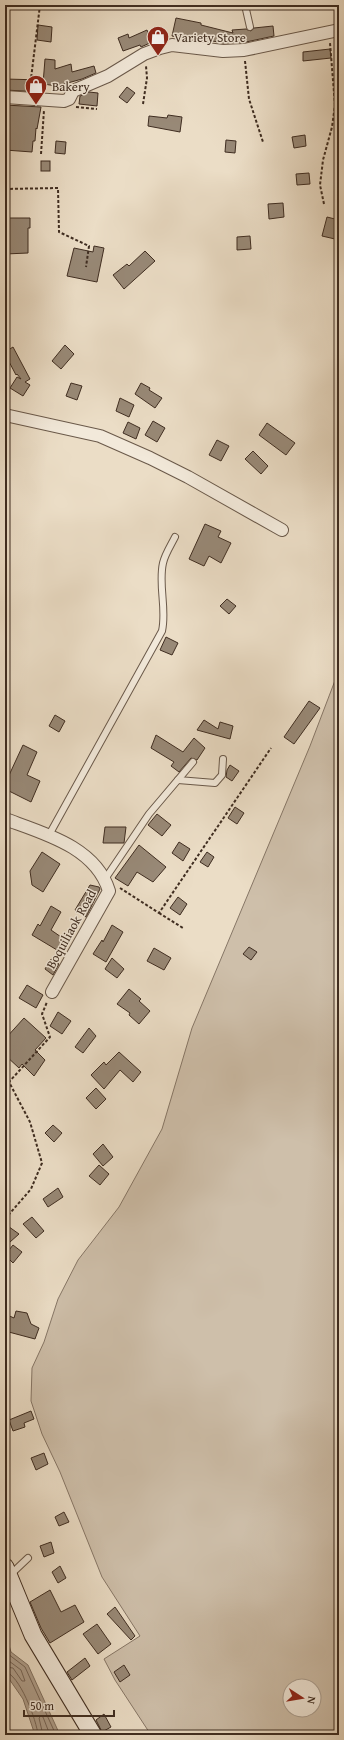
<svg xmlns="http://www.w3.org/2000/svg" width="344" height="1740" viewBox="0 0 344 1740" font-family="'Gentium Book Plus',serif">
	<style>
		.green { fill: #cebfaa; stroke: #867666; fill-rule: evenodd }
		.water { fill: #b1a18e; stroke: #837362 }
		.lines { fill: none; stroke-linecap: round; stroke-linejoin: round }
		.shore { stroke: #786758; stroke-width: 1 }
		.building { fill: #988977; stroke: #3f2d21 }
		.lane-casing { stroke: #6a594a; stroke-width: 8 }
		.street-casing { stroke: #6a594a; stroke-width: 14 }
		.secondary-casing { stroke: #3f2d21; stroke-width: 19 }
		.path { stroke: #3f2d21; stroke-width: 2; stroke-dasharray: 3 2; stroke-linecap: butt }
		.lane { stroke: #f2e9da; stroke-width: 6 }
		.street { stroke: #f2e9da; stroke-width: 12 }
		.secondary { stroke: #f2e9da; stroke-width: 17 }
		.labels { text-anchor: middle; dominant-baseline: central; stroke-width: 3; stroke-linejoin: round; paint-order: stroke }
		.poi-label { font-size: 13px; fill: #3f2d21; stroke: #f2e9da; text-anchor: start }
		.street-label { font-size: 13px; fill: #3f2d21; stroke: #f2e9da }
	</style>
	<rect width="100%" height="100%" fill="#ebddc6"/>
	<filter id="stains"><feTurbulence type="fractalNoise" baseFrequency=".005" numOctaves="4"/><feColorMatrix values="0 0 0 0 .2 0 0 0 0 .09 0 0 0 0 .02 0 0 0 .5 -.17"/></filter>
	<radialGradient id="worn" r=".72"><stop offset=".6" stop-color="#630" stop-opacity="0"/><stop offset="1" stop-color="#630" stop-opacity=".3"/></radialGradient>
	<path class="green" d="M339,670V1735H151L115,1680L104,1659L140,1636L102,1577L60,1472L42,1434L31,1401L32,1368L44,1342L58,1299L78,1260L119,1207L162,1129L192,1028L310,746ZM290,1686H314V1710H290Z"/>
	<path class="water" d="M5,1632L11,1652L28,1665L60,1735H35L23,1699L5,1673Z"/>
	<g class="lines">
		<g class="shore">
			<path d="M5,1646L8,1654L25,1667L56,1735"/>
			<path d="M5,1658L21,1670L25,1681H22L13,1668L5,1667"/>
			<path d="M5,1672C19,1673 37,1721 38,1735"/>
			<path d="M43,1735L39,1718L41,1716L43,1717L50,1735"/>
		</g>
	</g>
	<g class="building">
		<path d="M176,18L201,23V25L233,33L232,30L246,29L251,31L254,28L273,26L274,36L246,42L223,43L197,38V40L185,37V38L172,36Z"/>
		<path d="M38,25L52,27L51,42L37,40Z"/>
		<path d="M147,30L152,42L141,47L140,45L123,51L118,38L128,34L129,38Z"/>
		<path d="M330,49L331,58L303,61V52Z"/>
		<path d="M45,59L55,60V69L71,64L72,72L94,66L96,73L82,79L57,86L43,84Z"/>
		<path d="M5,79L42,80L41,92L5,90Z"/>
		<path d="M127,87L135,93L127,103L119,97Z"/>
		<path d="M89,92L98,93L97,106L79,104L80,96Z"/>
		<path d="M5,105L41,107L37,129L36,128L35,141H33L32,152L5,150Z"/>
		<path d="M168,115L182,117L180,132L148,126L149,116L167,118Z"/>
		<path d="M305,135L306,146L294,148L292,137Z"/>
		<path d="M226,140L236,141L235,153L225,152Z"/>
		<path d="M56,141L66,142L65,154L55,153Z"/>
		<rect x="41" y="161" width="9" height="10"/>
		<path d="M309,173L310,184L297,185L296,174Z"/>
		<path d="M283,203L284,217L269,219L268,204Z"/>
		<path d="M327,217L339,220L335,239L322,236Z"/>
		<path d="M5,218H30V228H28V253L5,254Z"/>
		<path d="M250,236L251,249L237,250V237Z"/>
		<path d="M94,246L104,248L97,282L67,276L74,248L93,252Z"/>
		<path d="M145,251L155,261L124,289L113,275L127,264L129,266Z"/>
		<path d="M65,345L74,354L61,369L52,361Z"/>
		<path d="M13,347L30,379L25,382L30,385L23,396L10,388L17,377L21,379L17,374L16,375L5,354V352Z"/>
		<path d="M71,383L82,386L77,400L66,396Z"/>
		<path d="M141,383L150,388L149,390L162,398L155,408L135,394Z"/>
		<path d="M120,398L134,405L129,417L116,411Z"/>
		<path d="M153,421L165,428L157,442L145,435Z"/>
		<path d="M128,422L140,428L136,439L123,433Z"/>
		<path d="M267,423L295,443L286,455L259,435Z"/>
		<path d="M217,440L229,446L221,461L209,455Z"/>
		<path d="M253,451L268,466L261,474L245,459Z"/>
		<path d="M205,524L221,531L218,537L231,543L221,563L209,556L204,566L189,559Z"/>
		<path d="M227,599L236,606L229,614L220,606Z"/>
		<path d="M166,637L178,643L172,655L160,650Z"/>
		<path d="M309,701L320,708L294,744L284,737Z"/>
		<path d="M55,715L65,721L59,732L49,726Z"/>
		<path d="M204,720L218,729L220,722L233,726L230,739L197,730Z"/>
		<path d="M156,735L183,752L194,738L205,748L197,760L191,758L179,772L171,766L174,762L151,748Z"/>
		<path d="M23,745L37,752L27,775L40,781L31,802L5,789V784Z"/>
		<path d="M230,765L239,771L232,781L226,777L227,770Z"/>
		<path d="M235,807L244,813L237,824L228,818Z"/>
		<path d="M157,814L171,825L162,836L148,825Z"/>
		<path d="M105,827H126L124,843H103Z"/>
		<path d="M179,842L190,849L183,861L172,853Z"/>
		<path d="M139,845L166,867L153,882L137,872L128,886L115,878Z"/>
		<path d="M42,852L60,864L43,892L32,885L30,871Z"/>
		<path d="M207,852L214,857L208,867L200,862Z"/>
		<path d="M90,885L99,887L100,889L86,917L75,910Z"/>
		<path d="M178,897L187,904L180,915L170,908Z"/>
		<path d="M51,906L61,912L51,930L64,939L57,950L32,935L38,924L40,926Z"/>
		<path d="M112,925L123,932L106,962L93,954L102,940L103,942Z"/>
		<path d="M249,947L257,952L251,960L243,954Z"/>
		<path d="M154,948L171,958L164,970L147,961Z"/>
		<path d="M112,958L124,969L117,978L105,969Z"/>
		<path d="M51,959L59,964L53,975L45,969Z"/>
		<path d="M27,985L43,995L36,1008L19,998Z"/>
		<path d="M129,989L141,999L139,1001L150,1011L139,1024L129,1015L130,1013L117,1004Z"/>
		<path d="M58,1012L71,1021L62,1034L50,1026Z"/>
		<path d="M24,1018L46,1038L35,1050L45,1060L34,1076L22,1064L19,1068L5,1055V1039Z"/>
		<path d="M89,1028L96,1036L83,1053L75,1047Z"/>
		<path d="M119,1052L141,1072L133,1082L120,1070L104,1089L91,1075L104,1062L106,1065Z"/>
		<path d="M96,1088L106,1099L96,1109L86,1098Z"/>
		<path d="M53,1125L62,1133L54,1142L45,1133Z"/>
		<path d="M103,1144L113,1157L103,1166L93,1154Z"/>
		<path d="M99,1165L109,1174L100,1185L89,1176Z"/>
		<path d="M58,1188L63,1197L48,1207L43,1199Z"/>
		<path d="M32,1217L44,1231L36,1238L23,1224Z"/>
		<path d="M5,1224L19,1234L10,1242L5,1238Z"/>
		<path d="M13,1245L22,1252L13,1263L5,1255Z"/>
		<path d="M16,1311L27,1313L31,1324L39,1328L35,1339L5,1331V1314L14,1318Z"/>
		<path d="M31,1411L34,1419L24,1423L25,1427L13,1431L9,1420Z"/>
		<path d="M44,1453L48,1464L36,1470L31,1458Z"/>
		<path d="M64,1512L69,1522L59,1526L55,1517Z"/>
		<path d="M51,1542L54,1553L44,1557L40,1546Z"/>
		<path d="M60,1566L66,1578L58,1583L52,1572Z"/>
		<path d="M50,1590L61,1612L75,1605L84,1622L50,1643L41,1628L30,1602Z"/>
		<path d="M115,1607L135,1636L131,1640L107,1614Z"/>
		<path d="M97,1624L111,1644L98,1654L83,1634Z"/>
		<path d="M85,1658L90,1666L72,1680L67,1672Z"/>
		<path d="M124,1665L130,1675L120,1682L114,1672Z"/>
		<path d="M104,1714L111,1727L102,1732L96,1720Z"/>
	</g>
	<g class="lines">
		<g class="lane-casing">
			<g id="lane">
				<path d="M245,5L250,27"/>
				<path d="M178,780L215,783L222,775L223,759"/>
				<path d="M49,835L162,631C167,609 158,585 163,563C165,554 171,545 175,537"/>
				<path d="M105,879L149,814L193,762"/>
				<path d="M10,1575L28,1558"/>
			</g>
		</g>
		<g class="street-casing">
			<g id="street">
				<path d="M5,97L64,101L69,99L73,91L108,76L144,54L160,48L172,45L223,51L244,50L339,30"/>
				<path d="M5,415L100,436L150,458L188,477L282,530"/>
				<path d="M5,819C43,833 96,847 109,891L52,992"/>
			</g>
		</g>
		<g class="secondary-casing">
			<path id="secondary" d="M5,1567L33,1635L93,1735"/>
		</g>
		<g class="path">
			<path d="M245,61L249,99L263,142"/>
			<path d="M30,87L40,5"/>
			<path d="M143,104L147,78L146,66"/>
			<path d="M76,107L97,109"/>
			<path d="M7,115V109"/>
			<path d="M41,154L44,110"/>
			<path d="M5,189L58,188L59,232L89,246L86,267"/>
			<path d="M324,204L320,185L323,160L332,127L335,105L330,43"/>
			<path d="M120,888L159,913L271,748"/>
			<path d="M159,913L183,928"/>
			<path d="M5,1219L31,1189L42,1163L30,1122L9,1082L50,1037L42,1014L47,1002"/>
		</g>
		<use href="#lane" class="lane"/>
		<use href="#street" class="street"/>
		<use href="#secondary" class="secondary"/>
	</g>
	<defs>
		<g id="shop-pin" transform="scale(1.15)"><path d="M0 17L-7.5 6A9.5 9.5 0 1 1 7.5 6Z" fill="#8f2418" stroke="#f2e9da"/><path d="M-5-2.5h2.3a2.7 3.5 0 0 1 5.4 0H5L5.5 6h-11ZM-1.5-2.5h3a1.5 2.3 0 0 0-3 0Z" fill="#fff"/></g>
	</defs>
	<g fill-rule="evenodd">
		<use href="#shop-pin" x="158" y="37"/>
		<use href="#shop-pin" x="36" y="86"/>
	</g>
	<g class="labels">
		<g class="poi-label">
			<text x="174" y="37">Variety Store</text>
			<text x="52" y="86">Bakery</text>
		</g>
		<g class="street-label">
			<text transform="translate(71 929) rotate(-61)">Boquiliaok Road</text>
		</g>
	</g>
	<rect width="344" height="1740" fill="none" stroke="#ebddc6" stroke-width="20"/>
	<rect x="6" y="6" width="332" height="1728" fill="none" stroke="#3f2d21" stroke-width="2"/>
	<rect x="10" y="10" width="324" height="1720" fill="none" stroke="#3f2d21"/>
	<g transform="translate(302 1698) rotate(102)"><circle r="19" fill="#f2e9da" stroke="#aa9e90"/>
	<path d="M0-3L7 15L0 10L-7 15Z" fill="#8f2418"/>
	<text y="-6" font-size="11" font-weight="bold" text-anchor="middle" fill="#3f2d21">N</text>
	</g>
	<path d="M24 1710v6h90v-6" fill="none" stroke="#3f2d21" stroke-width="2"/>
	<text x="30" y="1710" font-size="12" fill="#3f2d21" stroke="#f2e9da" stroke-width="3" paint-order="stroke">50 m</text>
	<rect width="100%" height="100%" filter="url(#stains)"/>
	<rect width="100%" height="100%" fill="url(#worn)"/>
</svg>
